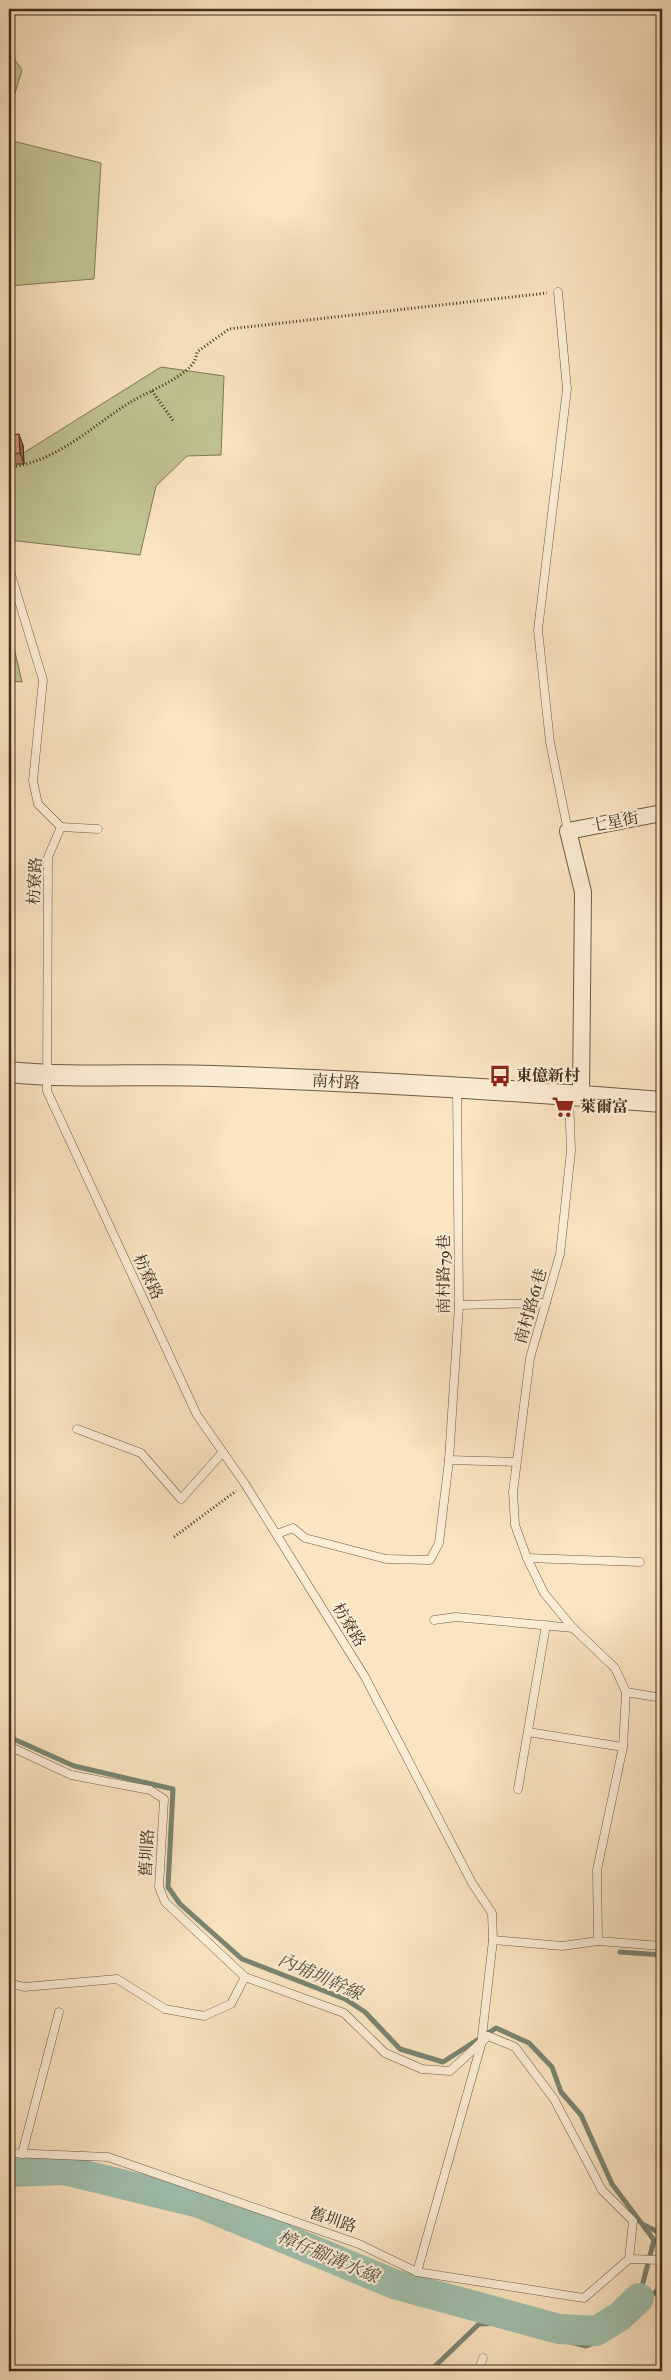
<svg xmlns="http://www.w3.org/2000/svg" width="671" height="2380" viewBox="0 0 671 2380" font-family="'IM FELL Double Pica','Noto Serif TC',serif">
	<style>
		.green { fill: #c1c391; stroke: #807856 }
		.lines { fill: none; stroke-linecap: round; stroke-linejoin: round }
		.stream { stroke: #798573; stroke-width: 5 }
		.river { stroke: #9fbfad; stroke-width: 30 }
		.service-casing { stroke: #6e5b44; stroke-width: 9 }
		.minor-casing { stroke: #6e5b44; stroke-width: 18 }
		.tertiary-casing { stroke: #6e5b44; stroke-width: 22 }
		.path { stroke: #402d1b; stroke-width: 3; stroke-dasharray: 1 2.5; stroke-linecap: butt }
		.service { stroke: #fcedd7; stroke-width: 8 }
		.minor { stroke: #fcedd7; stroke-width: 16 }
		.tertiary { stroke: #fcedd7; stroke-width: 20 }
		.wall { fill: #b67e63; stroke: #402d1b }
		.shaded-wall { fill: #946750; stroke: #402d1b }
		.building { fill: #d49373; stroke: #402d1b }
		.labels { text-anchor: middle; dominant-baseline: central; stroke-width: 4.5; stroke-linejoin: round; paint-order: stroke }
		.street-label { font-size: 16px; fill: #402d1b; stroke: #fcedd7 }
		.poi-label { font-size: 16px; font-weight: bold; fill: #402d1b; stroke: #fcedd7; text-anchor: start }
		.water-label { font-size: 18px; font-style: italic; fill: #585240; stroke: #fcedd7 }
	</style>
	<rect width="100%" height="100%" fill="#fae4c1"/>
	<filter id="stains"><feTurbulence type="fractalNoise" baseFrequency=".004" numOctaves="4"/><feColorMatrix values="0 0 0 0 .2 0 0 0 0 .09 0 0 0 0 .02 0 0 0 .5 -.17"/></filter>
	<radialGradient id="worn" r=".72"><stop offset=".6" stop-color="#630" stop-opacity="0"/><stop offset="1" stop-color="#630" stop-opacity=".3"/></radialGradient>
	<g class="green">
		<path d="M9,51L22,70L9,113Z"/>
		<path d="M9,140L101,163L94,279L9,286Z"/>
		<path d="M161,367L224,376L221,455L187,456L156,486L140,555L9,540V462Z"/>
		<path d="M9,626L22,682L9,681Z"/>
	</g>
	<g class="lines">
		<g class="stream">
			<path d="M9,1737L74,1766L173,1789L168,1887L180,1904L242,1959L345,1999L365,2012L400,2049L443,2062L496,2028L529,2043L552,2067L561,2092L581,2115L612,2184L654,2240L639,2298"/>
			<path d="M620,1952L662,1955"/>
			<path d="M644,2225L662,2234"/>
			<path d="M430,2371L479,2324L501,2323L586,2346L602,2340L662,2286"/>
		</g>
		<path class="river" d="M9,2172L64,2170L199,2203L394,2284L559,2329L596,2331L619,2317L639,2298"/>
		<g class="service-casing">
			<g id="service">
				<path d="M558,292L567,389L538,630L550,742L568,831"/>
				<path d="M9,568L43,680L33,781L38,804L61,827L48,857L47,1091L197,1415L245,1484L365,1677L472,1883L492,1913L493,1940L481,2045L417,2272"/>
				<path d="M61,827L98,829"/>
				<path d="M569,1095L571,1151L560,1254L530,1358L513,1492L515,1525L527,1558L544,1593L573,1628L615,1668L626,1692L623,1747L597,1870L598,1941L662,1946"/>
				<path d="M459,1305L546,1303"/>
				<path d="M77,1429L141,1453L181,1499L223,1452"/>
				<path d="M449,1460L459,1305L457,1087"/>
				<path d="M277,1534L293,1528L305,1538L386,1559L430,1560L439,1543L449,1460L516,1462"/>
				<path d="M527,1558L640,1562"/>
				<path d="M434,1620L456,1617L573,1628"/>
				<path d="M626,1692L662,1698"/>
				<path d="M528,1732L623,1747"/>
				<path d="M9,1746L71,1775L150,1790L164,1799L159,1887L165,1902L245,1977L344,2013L385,2053L422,2069L450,2071L488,2036L515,2047L554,2099L602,2190L633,2221L629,2259"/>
				<path d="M518,1789L546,1625"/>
				<path d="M493,1940L562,1946L598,1941"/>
				<path d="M9,1983L24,1987L117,1979L165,2009L204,2016L231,2004L245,1977"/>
				<path d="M9,2153L108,2157L359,2244L417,2272L584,2298L629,2259L662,2260"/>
				<path d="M22,2154L59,2012"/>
				<path d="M478,2371L483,2358"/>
			</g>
		</g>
		<g class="minor-casing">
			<path id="minor" d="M581,1096L583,892L568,831L662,813"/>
		</g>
		<g class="tertiary-casing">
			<path id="tertiary" d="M9,1072C77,1079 145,1073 213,1076C363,1081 513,1090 662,1102"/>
		</g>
		<g class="path">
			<path d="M152,391L174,422"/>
			<path d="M9,467C55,463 91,427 129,403C147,392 174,382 189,368C194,363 196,359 197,352L229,329L547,293"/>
			<path d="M174,1537L236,1491"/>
		</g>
		<use href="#service" class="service"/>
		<use href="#minor" class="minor"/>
		<use href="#tertiary" class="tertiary"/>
	</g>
	<path class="wall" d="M9,435L23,445L24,464H9Z"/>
	<path class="shaded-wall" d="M19,434L23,445L24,464L20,453Z"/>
	<path class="building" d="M19,434L20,453L9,454V435Z"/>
	<defs>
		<g id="bus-bare" transform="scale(1.725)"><path d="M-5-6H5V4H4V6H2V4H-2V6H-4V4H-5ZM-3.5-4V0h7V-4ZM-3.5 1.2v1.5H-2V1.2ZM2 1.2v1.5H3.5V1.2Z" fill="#8f2418" stroke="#fcedd7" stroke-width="2.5" paint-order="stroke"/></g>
		<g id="supermarket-bare" transform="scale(1.725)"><path d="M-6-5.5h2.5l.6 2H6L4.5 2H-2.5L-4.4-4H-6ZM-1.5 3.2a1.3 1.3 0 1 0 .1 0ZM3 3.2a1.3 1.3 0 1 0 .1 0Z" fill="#8f2418" stroke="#fcedd7" stroke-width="2.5" paint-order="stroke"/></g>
	</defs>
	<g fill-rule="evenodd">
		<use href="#bus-bare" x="500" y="1076"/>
		<use href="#supermarket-bare" x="563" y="1107"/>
	</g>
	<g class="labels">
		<g class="street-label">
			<text transform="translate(615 822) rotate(-11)">七星街</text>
			<text transform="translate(35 881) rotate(-87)">枋寮路</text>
			<text transform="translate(336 1082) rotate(3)">南村路</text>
			<text transform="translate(444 1274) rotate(-90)">南村路79巷</text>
			<text transform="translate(148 1277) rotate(65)">枋寮路</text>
			<text transform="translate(531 1306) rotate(-74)">南村路61巷</text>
			<text transform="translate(349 1625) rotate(59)">枋寮路</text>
			<text transform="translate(147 1853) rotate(-87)">舊圳路</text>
			<text transform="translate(333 2220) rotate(19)">舊圳路</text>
		</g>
		<g class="poi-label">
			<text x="516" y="1076">東億新村</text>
			<text x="580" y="1107">萊爾富</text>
		</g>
		<g class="water-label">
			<text transform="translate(320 1977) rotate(24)">內埔圳幹線</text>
			<text transform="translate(328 2257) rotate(23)">樟仔腳溝水線</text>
		</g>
	</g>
	<rect width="671" height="2380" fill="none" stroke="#fae4c1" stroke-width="30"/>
	<rect x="10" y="10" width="651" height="2360" fill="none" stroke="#402d1b" stroke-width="2.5"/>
	<rect x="15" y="15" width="641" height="2350" fill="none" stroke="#402d1b"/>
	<rect width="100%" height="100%" filter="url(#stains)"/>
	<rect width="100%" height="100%" fill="url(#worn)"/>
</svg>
